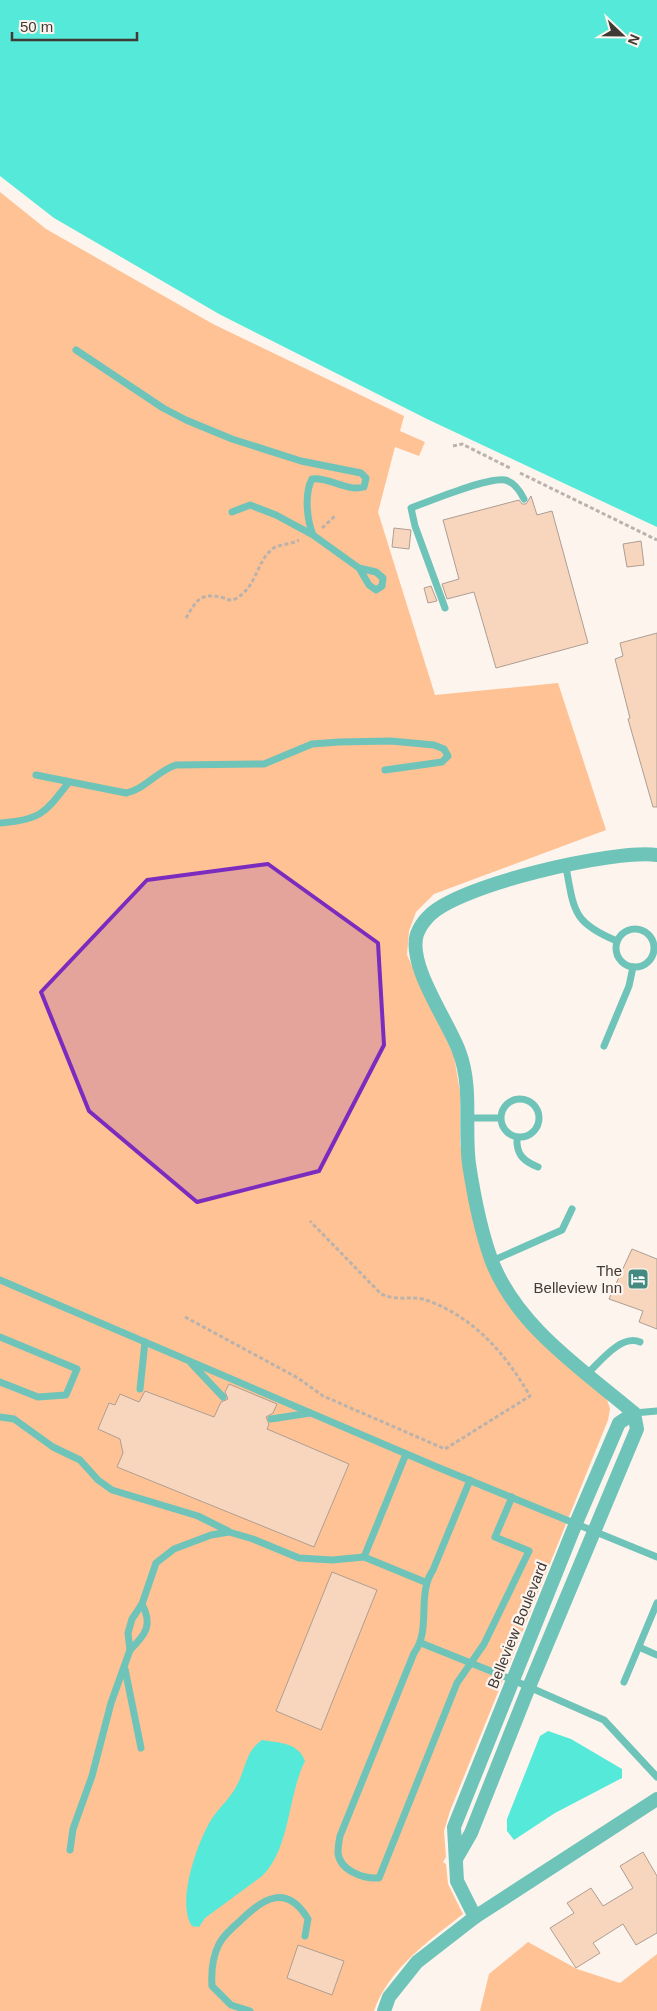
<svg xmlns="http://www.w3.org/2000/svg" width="657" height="2011" viewBox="0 0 657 2011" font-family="Arial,sans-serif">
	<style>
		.green { fill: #fec294 }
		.water { fill: #55e9d9 }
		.building { fill: #f8d6bd; stroke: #ad9e94 }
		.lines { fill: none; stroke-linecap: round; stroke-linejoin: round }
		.path { stroke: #bab2ac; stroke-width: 3; stroke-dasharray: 4 2.5; stroke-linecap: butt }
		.service { stroke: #6fc4b9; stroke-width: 7 }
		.minor { stroke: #6fc4b9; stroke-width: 14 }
		.tertiary { stroke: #6fc4b9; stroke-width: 14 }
		.marked { fill: #7b2cbf; fill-opacity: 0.2; stroke: #7b2cbf; stroke-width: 4; stroke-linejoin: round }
		.labels { text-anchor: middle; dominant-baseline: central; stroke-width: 4.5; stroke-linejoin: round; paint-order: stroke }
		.poi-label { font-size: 15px; fill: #403a36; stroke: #fdf4ed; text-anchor: end }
		.street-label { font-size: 15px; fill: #403a36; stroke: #fdf4ed }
	</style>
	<rect width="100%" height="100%" fill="#fdf4ed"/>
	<g class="green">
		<path d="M0,192L46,229L213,324L404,416L400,431L425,442L419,456L395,447L378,512L435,695L558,683L606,830L434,894L416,912L409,931L407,955L454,1056L460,1092V1144L478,1239L490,1273L531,1332L569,1368L606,1396L610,1409L608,1420L450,1811L444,1831L446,1857L443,1862L446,1864L448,1884L463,1914C429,1941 389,1968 374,2011H0Z"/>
		<path d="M528,1942L577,1969L620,1983L657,1954V2011H480L489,1974Z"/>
	</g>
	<g class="water">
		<path d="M0,0H657V527L427,419L219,314L54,218L0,176Z"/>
		<path d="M548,1731L571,1739L622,1769V1778L555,1813L514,1840L507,1831V1819L540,1736Z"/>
		<path d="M262,1740C279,1743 298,1742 305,1761C288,1794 290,1850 262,1876L205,1918L199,1927L192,1926C176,1903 197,1843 211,1820C219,1807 232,1797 238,1783C246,1767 246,1751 262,1740Z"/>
	</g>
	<g class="building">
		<path d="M531,496L537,515L552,511L588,643L496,668L474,592L447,599L442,584L459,579L443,520L519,500L522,504H526Z"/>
		<path d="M394,528L411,530L409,549L392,547Z"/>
		<path d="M641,541L644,565L627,567L623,544Z"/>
		<path d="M431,586L437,601L428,603L424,588Z"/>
		<path d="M657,633V807H653L628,719L630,718L615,659L623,656L620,643Z"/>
		<path d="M632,1249L657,1259V1329L639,1322L643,1311L609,1299Z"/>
		<path d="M229,1384L277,1404L273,1413L266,1417L269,1424L267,1429L349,1464L314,1547L117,1467L123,1453L120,1439L98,1429L109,1403L115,1405L120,1394L139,1402L145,1391L214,1417L221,1402L228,1399L225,1392Z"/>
		<path d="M332,1572L377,1590L321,1730L276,1711Z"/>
		<path d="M643,1852L657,1876V1933L636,1945L623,1924L593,1943L600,1953L576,1968L550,1928L574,1913L567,1903L591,1888L603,1906L633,1888L620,1866Z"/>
		<path d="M298,1945L344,1961L332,1995L287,1978Z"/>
	</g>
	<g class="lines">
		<g class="path">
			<path d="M453,446L462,444L510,468"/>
			<path d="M520,473L657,540"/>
			<path d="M322,528L335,516"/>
			<path d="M186,618C197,599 201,592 224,598C229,600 231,601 235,599C257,587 255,565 271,550C277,544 291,545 299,540"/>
			<path d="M185,1317L298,1378L323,1396L445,1449L530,1396C505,1353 474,1317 426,1300C412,1295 399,1302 381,1294L310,1221"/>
		</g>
		<g class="service">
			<path d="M76,350L163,408L186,420L232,439L301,461L361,473L366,478L364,487C347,492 330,477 312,479C304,494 307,520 313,535L359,568L369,585L376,590L382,586L383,578L376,572L359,568"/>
			<path d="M232,512L250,505L276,515L313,535"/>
			<path d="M445,608L415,526L411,508C430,501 487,477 505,480C514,482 520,491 524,499"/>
			<path d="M36,775L126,793C144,790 157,771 176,765L264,764L312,744L339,742L391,741L434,745L444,749L448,756L442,762L385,770"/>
			<path d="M0,823C41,820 45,813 69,782"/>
			<path d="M566,867C574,911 573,923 617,941"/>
			<circle cx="635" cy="948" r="19"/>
			<path d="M604,1046L629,986L633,967"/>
			<circle cx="520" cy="1118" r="19"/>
			<path d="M468,1118H500"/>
			<path d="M517,1138C516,1154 523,1161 538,1167"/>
			<path d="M492,1261L562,1230L572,1209"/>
			<path d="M0,1280L437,1467L657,1557"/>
			<path d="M0,1337L77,1369L66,1395L38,1397L0,1382"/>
			<path d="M191,1363L223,1397"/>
			<path d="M587,1374C600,1362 621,1334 640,1342"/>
			<path d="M140,1389L145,1342"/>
			<path d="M634,1413L657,1411"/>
			<path d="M0,1417L14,1419L53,1447L80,1460L98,1480L112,1490L198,1516L228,1531"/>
			<path d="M271,1419L310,1413"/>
			<path d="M470,1480L433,1570C416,1595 432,1629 414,1653L340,1836C339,1841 338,1848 338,1853C340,1871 364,1879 379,1878L457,1683L484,1644L529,1551L495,1537L512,1497"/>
			<path d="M364,1557L406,1454"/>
			<path d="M421,1643L513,1680L604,1720L657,1777"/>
			<path d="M639,1647L657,1655"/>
			<path d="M130,1650C146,1634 153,1625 142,1604"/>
			<path d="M125,1669L141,1748"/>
			<path d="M624,1682L657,1603"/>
			<path d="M70,1850L73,1829L92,1776L111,1703L130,1650L128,1633L132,1619L142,1604L156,1563L174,1549L211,1535L229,1532L253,1539L299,1558L332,1560L364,1557L425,1582"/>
			<path d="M250,2011L231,2005L212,1986C211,1971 212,1958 219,1944C223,1936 233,1927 240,1921C264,1897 287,1884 308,1919L305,1936"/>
		</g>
		<g class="minor">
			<path d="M456,1859L471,1833L529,1687L637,1429L634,1413C582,1369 516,1326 491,1259C480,1228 474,1197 469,1164C464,1126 473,1088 459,1051C448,1021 407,965 417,934C419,929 424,921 428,917C456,885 615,849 657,855"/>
			<path d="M475,1917L457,1881L454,1827L576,1523L619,1423L634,1413"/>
		</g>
		<path class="tertiary" d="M384,2011L389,1997L417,1962L475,1917L657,1799"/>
	</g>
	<path class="marked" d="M268,864L378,943L384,1045L319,1171L197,1202L89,1111L41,992L147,880Z"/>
	<defs>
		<g id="hotel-square" transform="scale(1.125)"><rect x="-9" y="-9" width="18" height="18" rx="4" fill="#448a81" stroke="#fdf4ed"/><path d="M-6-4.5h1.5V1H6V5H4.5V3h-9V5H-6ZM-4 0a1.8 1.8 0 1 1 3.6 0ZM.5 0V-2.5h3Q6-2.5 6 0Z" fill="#fff"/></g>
	</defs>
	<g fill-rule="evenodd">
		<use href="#hotel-square" x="638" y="1279"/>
	</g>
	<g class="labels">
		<g class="poi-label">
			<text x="622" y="1270">The<tspan x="622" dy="17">Belleview Inn</tspan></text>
		</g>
		<g class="street-label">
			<text transform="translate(517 1625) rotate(-68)">Belleview Boulevard</text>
		</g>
	</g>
	<g transform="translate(622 35) rotate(112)" stroke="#fdf4ed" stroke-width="4" paint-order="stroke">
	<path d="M0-4L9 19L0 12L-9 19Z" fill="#403a36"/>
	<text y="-8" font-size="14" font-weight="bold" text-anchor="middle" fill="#403a36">N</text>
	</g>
	<path d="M12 32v8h125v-8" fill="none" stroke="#403a36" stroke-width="2.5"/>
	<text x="20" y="32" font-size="15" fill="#403a36" stroke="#fdf4ed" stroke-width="4" paint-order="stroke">50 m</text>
</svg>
